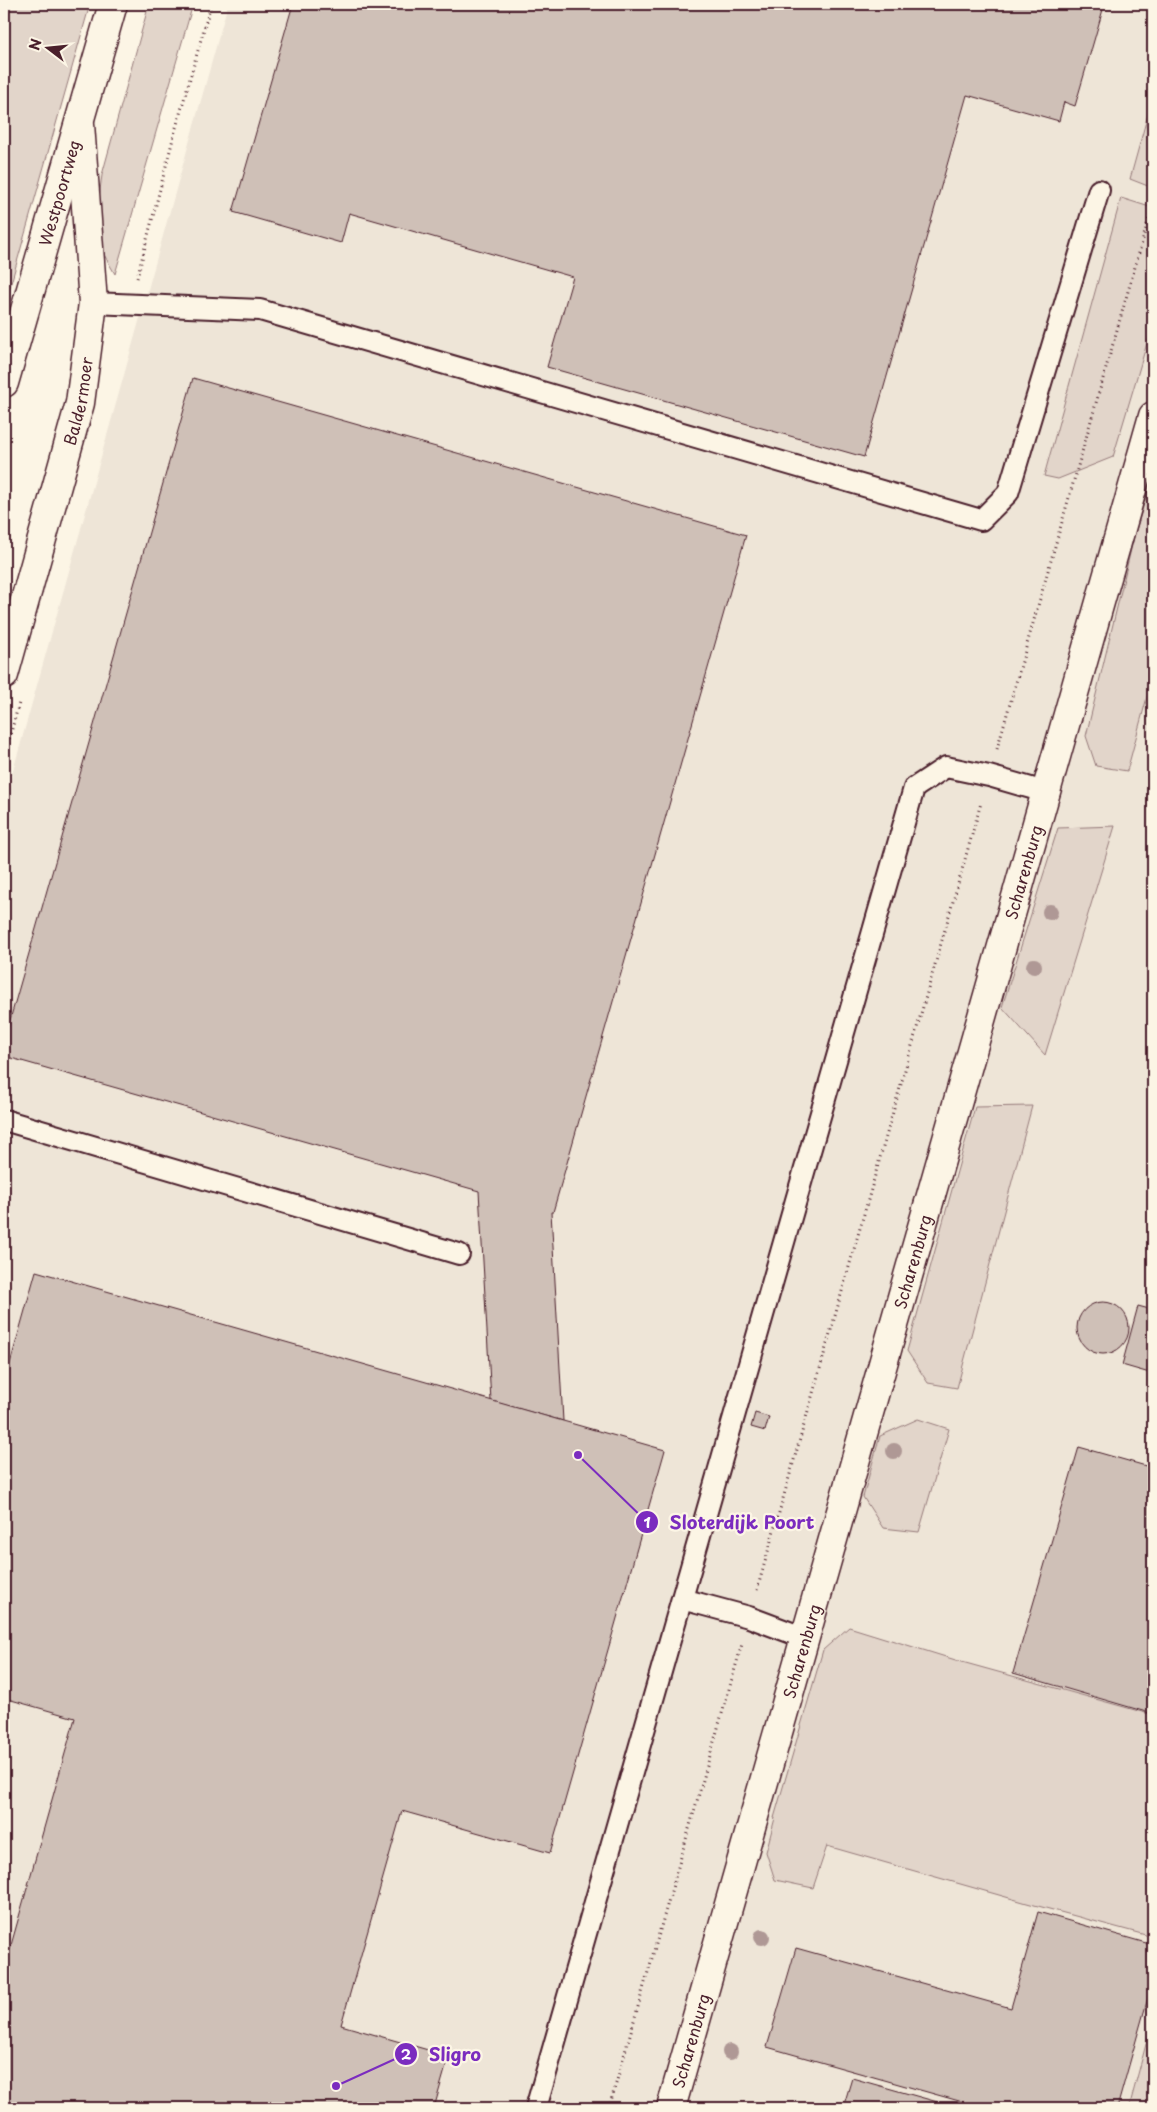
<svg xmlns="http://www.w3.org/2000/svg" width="1157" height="2112" viewBox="0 0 1157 2112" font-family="'Playpen Sans',sans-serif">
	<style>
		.built { fill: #eee5d7 }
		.green { fill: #e2d5ca; stroke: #967a7a }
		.building { fill: #cfc0b7; stroke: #4a1f2b }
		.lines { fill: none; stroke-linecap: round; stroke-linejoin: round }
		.service-casing { stroke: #4a1f2b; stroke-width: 24 }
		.minor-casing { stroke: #4a1f2b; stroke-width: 31 }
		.secondary-casing { stroke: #4a1f2b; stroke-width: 31 }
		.path { stroke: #4a1f2b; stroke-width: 3; stroke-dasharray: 1 4; stroke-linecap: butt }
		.service { stroke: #fcf5e5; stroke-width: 20 }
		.minor { stroke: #fcf5e5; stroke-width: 28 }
		.secondary { stroke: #fcf5e5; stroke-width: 28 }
		.tree { fill: #af9895 }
		.labels { text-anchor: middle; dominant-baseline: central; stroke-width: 4.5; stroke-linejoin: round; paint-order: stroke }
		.street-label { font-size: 16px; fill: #4a1f2b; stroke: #fcf5e5 }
		.leader { fill: none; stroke: #7b2cbf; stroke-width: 2 }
		.callout-dot { fill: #7b2cbf; stroke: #fcf5e5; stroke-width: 2 }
		.mark-label { font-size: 15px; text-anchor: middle; font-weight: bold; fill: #fff }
		.callout-label { font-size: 18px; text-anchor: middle; font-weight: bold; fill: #7b2cbf; stroke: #fcf5e5; stroke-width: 4.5; stroke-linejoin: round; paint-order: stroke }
	</style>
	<rect width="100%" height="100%" fill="#fcf5e5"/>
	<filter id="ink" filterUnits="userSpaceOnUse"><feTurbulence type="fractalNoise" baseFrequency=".02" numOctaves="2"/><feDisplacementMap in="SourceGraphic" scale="10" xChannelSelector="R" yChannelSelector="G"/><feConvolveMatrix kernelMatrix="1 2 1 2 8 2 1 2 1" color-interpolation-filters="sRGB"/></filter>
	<g filter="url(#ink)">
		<path class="built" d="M228,4H1153V2108H4V803Z"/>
		<g class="green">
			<path d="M4,4H90L4,308Z"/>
			<path d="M149,4H193L115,274L94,237L102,175Z"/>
			<path d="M1153,96V188L1130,179Z"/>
			<path d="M1121,198L1153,208V323L1113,457L1058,479L1044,476Z"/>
			<path d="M1153,474V675L1127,771L1096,766L1086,736L1134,537Z"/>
			<path d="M1115,826L1045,1055L1002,1007L1058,828Z"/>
			<path d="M1032,1106L957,1388L928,1383L907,1351L975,1107Z"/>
			<path d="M918,1419L949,1429L919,1532L883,1528L863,1497L880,1436Z"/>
			<path d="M849,1627L962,1662L1153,1715V1937L1027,1903L827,1846L813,1888L775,1880L766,1852L775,1818H774L823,1650Z"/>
			<path d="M1153,2018V2108H1129Z"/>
		</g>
		<g class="building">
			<path d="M293,4H1093L1104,6L1075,106L1064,102L1059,121L967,95L864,457L547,367L573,277L349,213L341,243L233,212Z"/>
			<path d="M193,378L746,535L553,1212H551L563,1421L491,1401L479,1191L4,1056V1041Z"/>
			<path d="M36,1271L665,1450L550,1853L402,1811L341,2025L449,2056L434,2108H4V1970L75,1718L4,1698V1385Z"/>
			<circle cx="1103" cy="1328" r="26"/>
			<path d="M1138,1306L1153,1310V1374L1122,1365Z"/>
			<path d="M755,1413L769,1417L765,1431L751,1427Z"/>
			<path d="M1079,1447L1153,1468V1714L1013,1673Z"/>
			<path d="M1038,1912L1153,1945V1980L1117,2108H984L767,2047L796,1948L1011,2008Z"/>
			<path d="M852,2078L959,2108H843Z"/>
		</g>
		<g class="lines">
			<g class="service-casing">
				<g id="service">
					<path d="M93,303L260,310L981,520L1008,493L1099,190"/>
					<path d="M4,1120L459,1254"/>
					<path d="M682,1599L749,1617L805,1638"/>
					<path d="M536,2108L914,788L946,767L989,776L1045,792"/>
				</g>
			</g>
			<g class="minor-casing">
				<g id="minor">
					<path id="s1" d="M4,675L80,403L93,303L80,124"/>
					<path id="s2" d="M671,2108L1153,416"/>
				</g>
			</g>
			<g class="secondary-casing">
				<g id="secondary">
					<path id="s3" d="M4,383L113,4"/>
				</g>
			</g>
			<g class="path">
				<path d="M137,278L174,135L211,4"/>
				<path d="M997,749L1153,204"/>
				<path d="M4,758L19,703"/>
				<path d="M757,1590L981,803"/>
				<path d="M609,2108L742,1644"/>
			</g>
			<use href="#service" class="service"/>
			<use href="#minor" class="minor"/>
			<use href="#secondary" class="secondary"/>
		</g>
		<g class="tree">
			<circle cx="1050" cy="912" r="8"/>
			<circle cx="1034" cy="966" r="8"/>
			<circle cx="894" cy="1451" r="8"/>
			<circle cx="762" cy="1937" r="8"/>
			<circle cx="730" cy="2052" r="8"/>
		</g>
	</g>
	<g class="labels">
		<g class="street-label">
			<text stroke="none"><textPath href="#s3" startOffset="198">Westpoortweg</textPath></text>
			<text stroke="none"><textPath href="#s1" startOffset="284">Baldermoer</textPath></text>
			<text stroke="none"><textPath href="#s2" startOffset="1285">Scharenburg</textPath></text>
			<text stroke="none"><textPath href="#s2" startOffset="880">Scharenburg</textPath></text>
			<text stroke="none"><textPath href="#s2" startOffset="475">Scharenburg</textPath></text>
			<text stroke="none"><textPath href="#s2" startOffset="70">Scharenburg</textPath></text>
		</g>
	</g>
	<path class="leader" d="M578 1455L647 1522M336 2086L406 2054"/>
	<g class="callout-dot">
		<circle cx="578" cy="1455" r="5"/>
		<circle cx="336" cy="2086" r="5"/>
		<circle cx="647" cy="1522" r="12"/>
		<circle cx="406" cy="2054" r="12"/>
	</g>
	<g class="mark-label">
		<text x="647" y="1528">1</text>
		<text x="406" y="2060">2</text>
	</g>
	<g class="callout-label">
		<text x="742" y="1529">Sloterdijk Poort</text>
		<text x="455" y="2061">Sligro</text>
	</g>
	<rect width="1157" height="2112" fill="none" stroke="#fcf5e5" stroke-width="20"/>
	<rect x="10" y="10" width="1137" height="2092" fill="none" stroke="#4a1f2b" stroke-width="2" filter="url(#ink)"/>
	<g transform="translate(48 48) rotate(286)" stroke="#fcf5e5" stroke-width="4" paint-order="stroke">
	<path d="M0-4L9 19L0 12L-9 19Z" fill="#4a1f2b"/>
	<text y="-8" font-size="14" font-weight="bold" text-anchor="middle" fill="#4a1f2b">N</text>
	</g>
</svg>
